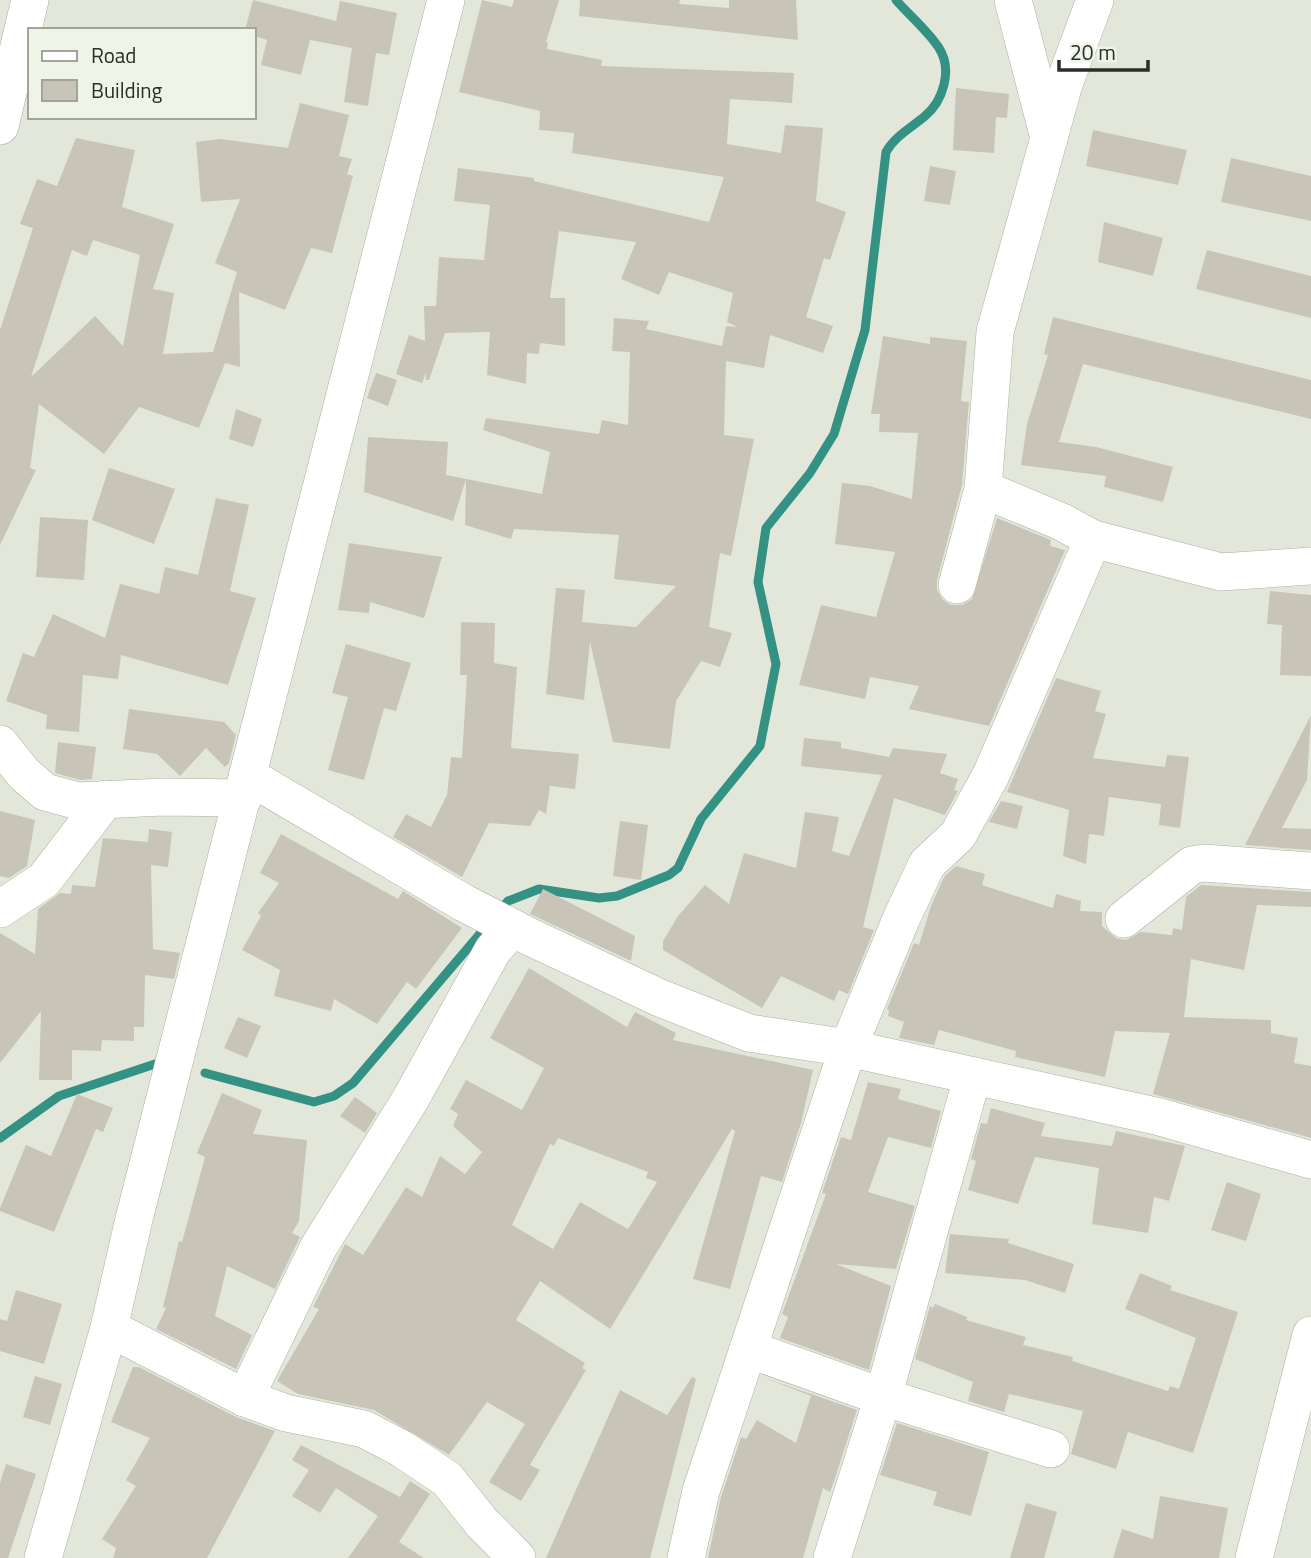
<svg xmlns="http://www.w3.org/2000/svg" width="1311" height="1558" viewBox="0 0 1311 1558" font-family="'Titillium Web',sans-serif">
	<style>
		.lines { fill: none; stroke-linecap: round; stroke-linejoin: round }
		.stream { stroke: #339284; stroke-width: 9 }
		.building { fill: #c8c5b8; fill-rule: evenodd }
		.minor-casing { stroke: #abb0a4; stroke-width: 38 }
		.minor { stroke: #fff; stroke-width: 37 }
	</style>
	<rect width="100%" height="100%" fill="#e2e7da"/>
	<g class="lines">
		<g class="stream">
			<path d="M502,908L508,901L539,889L599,898L617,896L669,875L678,868L701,819L760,746L776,664L758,582L766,528L810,473L834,434L865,330L886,152C895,136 911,128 925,116C943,101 953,70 939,48C928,31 909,15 896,0"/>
			<path d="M205,1073L314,1102L334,1096L353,1083L485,928"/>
			<path d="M0,1138L59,1096L155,1064"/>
		</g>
	</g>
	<g class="building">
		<path d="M253,0L336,21L340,1L397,13L389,55L376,53L368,106L344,102L352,48L310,40L301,75L261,65L267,40L254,36V30H245Z"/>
		<path d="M482,0L512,7L514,0H559L546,42H548L547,49L602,60L601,66L794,73L792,103L730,99L727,144L781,153L785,125L823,128L816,201L846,212L830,260L824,258L806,317L833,326L823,353L770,335L764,368L726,361L724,435L754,439L731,556L720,553L709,627L732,633L720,667L701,661L676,701L670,749L613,742L590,642L584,700L546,694L556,588L585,590L582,622L636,627L676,586L614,579L619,535L514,529L511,539L465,525L466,479L542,494L550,452L483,430L486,418L599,434L602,420L628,425L630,352L612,351L614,318L649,321L646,329L722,346L726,326L738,327L727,322L733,293L669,272L659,295L621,279L636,242L559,231L550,298H565V346L540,343L539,354L527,353L526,384L487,375L490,332L445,333L429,380H426V373L422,383L396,374L409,335L425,341L424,306H436L439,257L484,260L490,205L454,201L458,168L534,178V181L709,222L724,177L572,153L574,133L539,130L540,111L459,92Z"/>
		<path d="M580,0H680L679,4L729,8V0H796L798,40L579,16Z"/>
		<path d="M956,88L1009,94L1007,118L996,117L994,153L953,150Z"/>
		<path d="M300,103L349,115L339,156L352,159L347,174L353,176L332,253L311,248L285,310L239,292L240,367L225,363L199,428L139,407L104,454L39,404L30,468L36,470L0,545V330L33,228L20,224L37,179L57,186L76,138L135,150L122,207L174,224L153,289L174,293L163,354L213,352L237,272L215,263L240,199L201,202L196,142L220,139L288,148ZM93,240L140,255L123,346L95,316L31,377L72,250L87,256Z"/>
		<path d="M1093,130L1187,150L1178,185L1086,166Z"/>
		<path d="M1231,158L1311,176V221L1221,202Z"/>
		<path d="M930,166L956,171L950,205L924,201Z"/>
		<path d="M1104,222L1163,238L1153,276L1098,262Z"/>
		<path d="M1207,250L1311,276V318L1196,289Z"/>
		<path d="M1053,317L1311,380V419L1083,364L1059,442L1096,447L1173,467L1163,502L1104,487L1106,476L1021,465L1027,424L1048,355L1044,354Z"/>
		<path d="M883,336L930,344V337L967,341L961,401L969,402L962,485L937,580V590L942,599L951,605H962L972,599L997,518L1051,540L1050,546L1065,550L989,726L909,709L919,686L870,677L865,699L799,685L821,605L876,617L895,552L835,544L842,483L870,486L912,499L918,433L879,432L880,414H871Z"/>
		<path d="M376,373L397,380L388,406L367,398Z"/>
		<path d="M236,409L262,419L253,447L229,439Z"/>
		<path d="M368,437L448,442L446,475L466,479L453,521L364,492Z"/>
		<path d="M109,468L175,489L154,544L92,520Z"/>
		<path d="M216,498L249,505L230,591L256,598L228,685L121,655L118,679L83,675L79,732L46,729L47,715L6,701L23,653L34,657L53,614L105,638L120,584L159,594L165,567L198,575Z"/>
		<path d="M40,517L88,520L84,580L36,577Z"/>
		<path d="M349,543L442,557L424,618L370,602L369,613L338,610Z"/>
		<path d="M1270,591L1311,595V676L1280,675L1282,625L1267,624Z"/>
		<path d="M461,622L495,623L494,663L517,667L511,748L579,754L575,789L550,786L546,814L539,810L530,826L489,823L462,877L393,837L406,814L431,827L447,795L451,757L462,758L467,675H460Z"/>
		<path d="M346,644L411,663L396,711L384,708L364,780L328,770L348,697L332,693Z"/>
		<path d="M1056,678L1101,691L1095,711L1106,714L1093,758L1165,767L1167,755L1189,757L1180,828L1159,825L1161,804L1109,797L1104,836L1089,834L1086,864L1063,856L1069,810L1007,792Z"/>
		<path d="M129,709L224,722L236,735L229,763L225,767L206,748L180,776L157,754L123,749Z"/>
		<path d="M1311,715L1307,780L1282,828L1311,829V850L1245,845Z"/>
		<path d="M804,738L841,742V748L889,757L893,748L947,754L940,773L958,779L954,790L958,791L945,815L894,798L863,927L874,930L848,994L839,990L834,1001L781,976L762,1008L663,950V941L678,916L705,885L729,904L744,853L796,868L805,812L839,817L832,851L849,856L882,775L801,766Z"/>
		<path d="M58,742L96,747L92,779L80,780L55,773Z"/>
		<path d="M1001,801L1023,806L1017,829L989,822Z"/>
		<path d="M0,811L35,820L27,866L9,878L0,876Z"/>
		<path d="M620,821L648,825L641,880L613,876Z"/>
		<path d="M149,829L172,832L168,867L151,865L153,949L180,953L174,979L145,975L144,1027H134V1041L102,1040L101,1051L72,1050V1080H39L41,1011L0,1063V933L35,954L38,909L60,893L71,894L72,885L95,887L103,838L148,842Z"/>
		<path d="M281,834L398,899L403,891L462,928L416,989L407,982L377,1024L334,999L331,1011L274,996L280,970L242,950L261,916L258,913L279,883L260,873Z"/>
		<path d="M956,866L985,874L982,885L1053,908L1056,894L1081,901L1080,911L1102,912V926L1116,938L1126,940L1141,932L1172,935L1173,928L1182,930L1186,897L1201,885L1311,892V907L1257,905L1244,970L1191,959L1184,1017L1271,1020V1033L1298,1038L1294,1063L1311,1066V1138L1153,1094L1170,1033L1115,1031L1105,1077L1015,1057L1016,1051L939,1030L934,1045L899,1038L904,1022L888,1016L889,1010L887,1009L914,943L919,945L931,906L944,877Z"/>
		<path d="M543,889L635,936L631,961L530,914Z"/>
		<path d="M529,968L627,1027L635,1012L676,1033L673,1040L813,1070L801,1123L782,1182L761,1176L730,1289L693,1279L735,1131L732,1129L610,1329L540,1281L516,1320L585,1363L582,1368L586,1370L530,1465L540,1470L521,1501L489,1482L525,1424L487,1402L449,1455L374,1410L298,1394L277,1381L319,1309L313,1307L345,1244L363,1255L406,1187L422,1197L440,1156L465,1174L482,1152L453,1126L458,1114L450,1109L466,1080L522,1110L544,1068L490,1038ZM558,1138L648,1172L646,1178L657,1182L628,1229L580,1202L553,1249L512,1225L550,1144L554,1146Z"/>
		<path d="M238,1017L261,1026L247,1058L224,1048Z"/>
		<path d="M868,1082L901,1089L898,1099L941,1111L931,1148L888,1137L868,1192L915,1206L896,1269L836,1264L891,1286L869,1370L780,1338L788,1317L782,1314L826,1194L822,1193L841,1137L851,1140Z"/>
		<path d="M222,1093L262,1110L253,1134L307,1140L299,1221L292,1233L300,1237L275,1289L227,1266L215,1316L252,1335L236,1369L156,1329L166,1308L163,1307L179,1241L182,1242L205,1157L197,1153Z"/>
		<path d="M77,1094L113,1108L103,1132L96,1129L54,1232L0,1211V1208L26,1145L51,1156Z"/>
		<path d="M355,1097L377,1113L365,1133L340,1116Z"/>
		<path d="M991,1108L1045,1123L1041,1136L1112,1146L1116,1131L1185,1146L1169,1201L1154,1197L1148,1233L1092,1224L1099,1168L1035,1157L1018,1204L968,1190L976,1161L971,1159L981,1123L987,1124Z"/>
		<path d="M1227,1182L1261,1194L1246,1241L1211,1230Z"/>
		<path d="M950,1234L1009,1239L1008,1243L1074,1264L1065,1293L1025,1280L945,1273Z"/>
		<path d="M1140,1273L1172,1286L1170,1290L1238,1312L1193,1453L1128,1432L1116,1469L1071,1454L1083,1411L1009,1394L1004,1412L968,1401L973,1382L915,1359L930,1306L933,1308L935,1304L967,1317L966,1320L1026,1337L1023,1345L1073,1357L1072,1361L1168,1391L1170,1386L1179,1389L1196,1338L1125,1309Z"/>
		<path d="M16,1290L62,1304L44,1364L0,1351V1319L7,1321Z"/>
		<path d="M133,1367H139L236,1417L275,1431L207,1558H113L116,1548L102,1539L136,1486L126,1480L150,1438L111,1422Z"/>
		<path d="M35,1376L62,1384L50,1425L23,1417Z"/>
		<path d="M692,1377L696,1379L650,1558H546L620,1390L667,1415Z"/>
		<path d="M765,1378L857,1410L835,1478L830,1492L823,1488L803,1558H708L721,1497L741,1437L746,1439L757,1420L796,1443L811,1396Z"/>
		<path d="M897,1423L989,1452L971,1516L933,1505L937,1492L880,1475Z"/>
		<path d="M301,1445L400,1497L410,1481L430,1494L399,1542L424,1558H348L378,1516L336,1488L320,1513L292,1496L309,1470L292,1460Z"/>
		<path d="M6,1464L36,1474L8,1558H0V1483Z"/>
		<path d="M1160,1496L1228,1508L1219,1558H1113L1122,1529L1153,1539Z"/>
		<path d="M1026,1503L1057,1512L1044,1558H1010Z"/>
	</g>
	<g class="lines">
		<g class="minor-casing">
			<g id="minor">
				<path d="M1013,0L1049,138"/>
				<path d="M1095,0L1064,84L995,332L983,489L1062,522L1093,539L1221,572L1311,566"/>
				<path d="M0,126L30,0"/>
				<path d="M957,585L983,489"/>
				<path d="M0,744L24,774L45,792L78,801L163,797L243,798"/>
				<path d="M250,777L464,903L528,936L660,998L749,1033L848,1048L1160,1117L1311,1160"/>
				<path d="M0,909L44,880L106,799"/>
				<path d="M1124,919L1192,865L1204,863L1311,871"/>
				<path d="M109,1328L245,1398L286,1413L364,1429L402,1449L447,1479L482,1523L517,1558"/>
				<path d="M748,1349L883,1397L1051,1449"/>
				<path d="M245,1398L318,1248L410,1100L493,950L513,928"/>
				<path d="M43,1558L109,1328L134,1219L446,0"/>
				<path d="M686,1558L701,1491L848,1048L902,917L927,864L958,835L991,775L1093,539"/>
				<path d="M832,1558L883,1397L972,1078"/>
				<path d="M1254,1558L1311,1335"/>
			</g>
		</g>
		<use href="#minor" class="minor"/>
	</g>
	<rect x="28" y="28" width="228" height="91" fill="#eff4e7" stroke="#a1a49b" stroke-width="2"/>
	<rect x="42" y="51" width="35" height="10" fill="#ffffff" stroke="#a1a49b" stroke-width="2"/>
	<text x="91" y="63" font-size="21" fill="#2b2d28">Road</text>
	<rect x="42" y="80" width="35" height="21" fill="#c8c5b8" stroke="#a1a49b" stroke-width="2"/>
	<text x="91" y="98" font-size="21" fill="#2b2d28">Building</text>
	<path d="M1059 60v10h89v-10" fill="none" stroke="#2b2d28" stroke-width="3.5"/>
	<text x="1070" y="60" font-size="21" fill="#2b2d28" stroke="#eff4e7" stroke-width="5" paint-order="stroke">20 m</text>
</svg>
